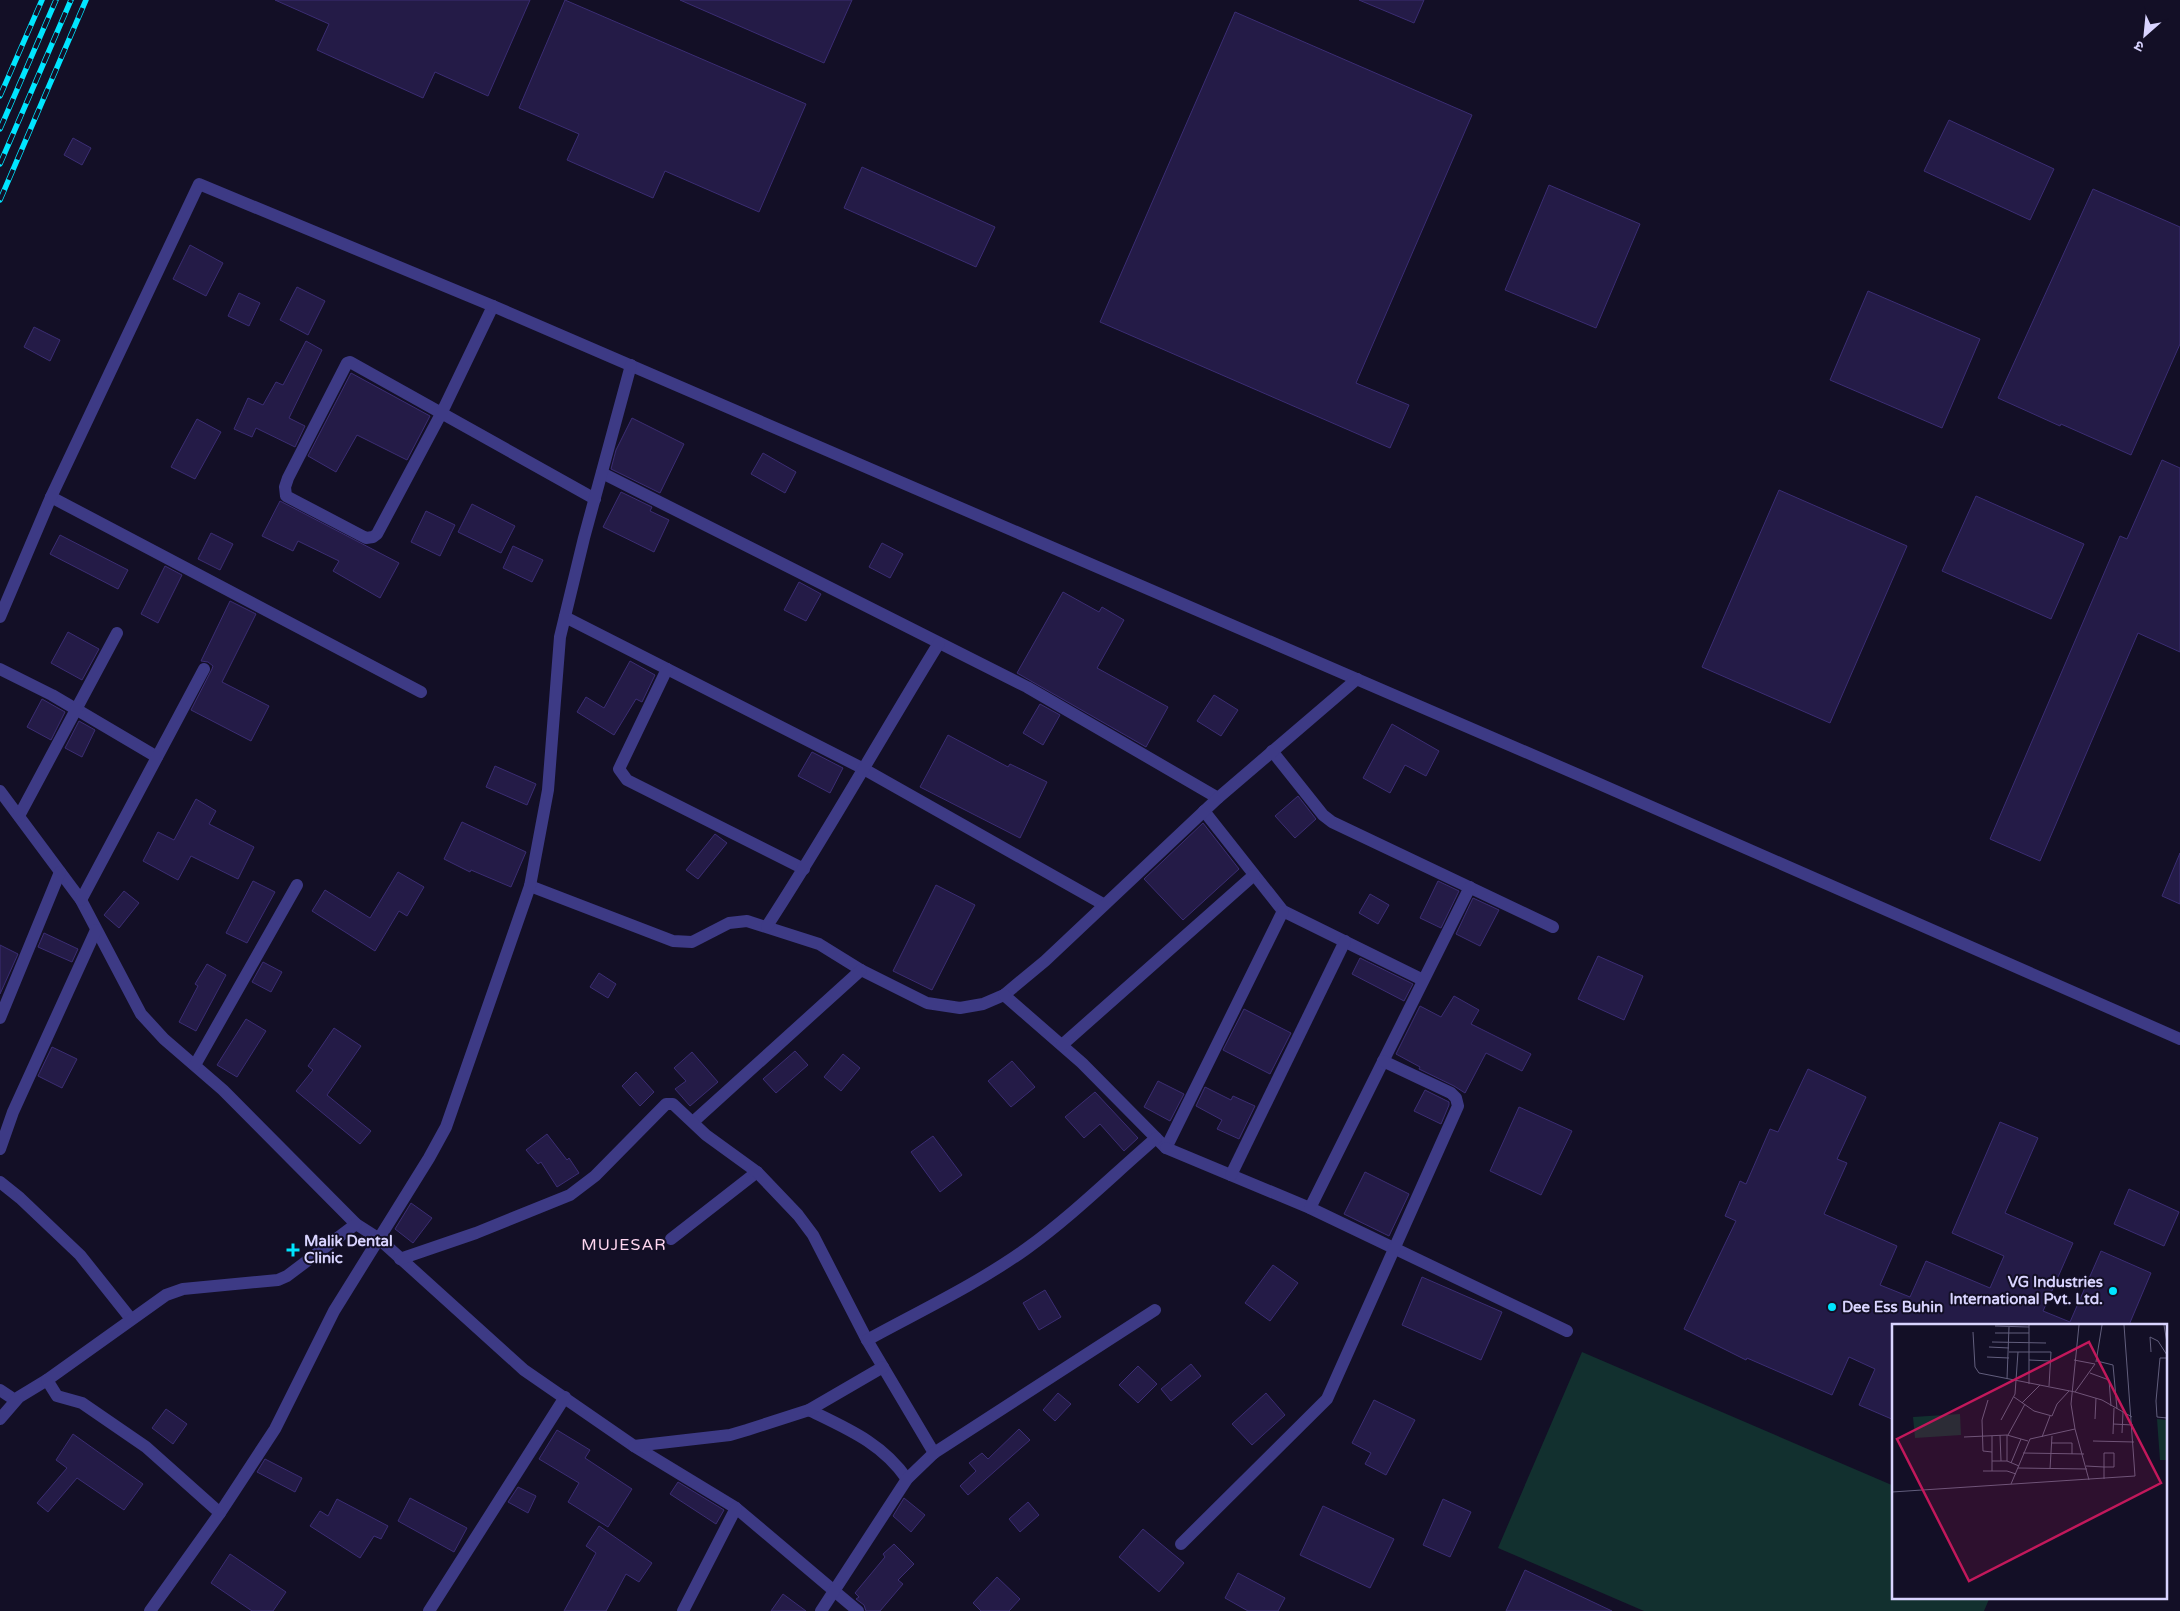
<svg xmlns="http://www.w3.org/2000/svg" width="2180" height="1611" viewBox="0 0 2180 1611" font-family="'Varela Round','Noto Sans Devanagari',sans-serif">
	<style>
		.green { fill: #12302f }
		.building { fill: #241b47; stroke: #3b2d73 }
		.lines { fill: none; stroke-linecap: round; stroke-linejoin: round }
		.minor { stroke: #3d3a85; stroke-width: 12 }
		.rail-casing { stroke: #00e5ff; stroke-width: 5.5 }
		.rail { stroke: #130f26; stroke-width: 4; stroke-dasharray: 11; stroke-linecap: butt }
		.poi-dot { fill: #00e5ff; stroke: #130f26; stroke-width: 2 }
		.labels { text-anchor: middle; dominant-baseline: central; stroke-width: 4; stroke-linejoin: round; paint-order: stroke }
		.poi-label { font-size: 15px; font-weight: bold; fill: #d9d4ff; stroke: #130f26; text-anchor: start }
		.neighbourhood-label { font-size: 16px; letter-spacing: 1px; fill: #ffd6f0; stroke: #130f26 }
		.inset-road { fill: none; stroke: #625e7d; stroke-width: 1 }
		.view { fill: #c2185b; fill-opacity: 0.15; stroke: #c2185b; stroke-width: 2.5 }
		.inset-edge { fill: none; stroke: #d9d4ff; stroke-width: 2.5 }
	</style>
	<rect width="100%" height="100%" fill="#130f26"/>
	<path class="green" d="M1582,1352L1894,1486V1597H1990L1984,1611H1644L1498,1548Z"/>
	<g class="building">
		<path d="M275,0H530L488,96L435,72L423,98L317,50L329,24Z"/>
		<path d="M565,0L806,104L759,212L665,171L653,198L567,160L579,134L519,108Z"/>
		<path d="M680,0H852L824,63Z"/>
		<path d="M1359,0H1424L1414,23Z"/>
		<path d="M1235,12L1472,115L1356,383L1409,405L1390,448L1100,322Z"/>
		<path d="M1949,120L2054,169L2030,220L1924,171Z"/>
		<path d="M73,138L91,148L82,165L64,155Z"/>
		<path d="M862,167L995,227L976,267L844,208Z"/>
		<path d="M1549,185L1640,224L1596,328L1505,290Z"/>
		<path d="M2093,189L2180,227V344L2131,455L2061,424L2060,426L1998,398Z"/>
		<path d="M190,245L223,263L206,296L173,279Z"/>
		<path d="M297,287L325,301L308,335L280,320Z"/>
		<path d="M1868,291L1980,339L1942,428L1830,380Z"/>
		<path d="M239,293L260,303L249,326L228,316Z"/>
		<path d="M34,327L60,340L50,361L24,347Z"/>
		<path d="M306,341L322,350L289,418L305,426L295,447L256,428L252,437L234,429L248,398L263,405L276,382L283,385Z"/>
		<path d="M351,373L430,416L407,460L357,435L336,472L308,456Z"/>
		<path d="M632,418L684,444L660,493L611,469L616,450Z"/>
		<path d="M197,419L221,432L195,479L171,467Z"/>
		<path d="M763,453L796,472L785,493L751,474Z"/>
		<path d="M2162,460L2180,468V652L2138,633L2040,861L1990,839L2120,536L2127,539Z"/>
		<path d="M1779,490L1907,546L1830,723L1702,667Z"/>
		<path d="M621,492L652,507L650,511L669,520L654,552L603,527Z"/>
		<path d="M1976,496L2084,544L2051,619L1942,571Z"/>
		<path d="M280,501L399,563L380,598L333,571L339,561L298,541L293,551L262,536Z"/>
		<path d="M472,504L515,526L501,553L458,532Z"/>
		<path d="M426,511L455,525L440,556L411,542Z"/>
		<path d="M211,533L233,544L220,570L198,559Z"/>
		<path d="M60,535L128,570L118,589L50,554Z"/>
		<path d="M882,543L903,554L890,578L869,567Z"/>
		<path d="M513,546L543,560L532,582L503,568Z"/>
		<path d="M165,566L182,575L158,623L141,614Z"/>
		<path d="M799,582L821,594L806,621L784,610Z"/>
		<path d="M1063,592L1099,612L1102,607L1124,620L1097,668L1168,707L1146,747L1017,673Z"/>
		<path d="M230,601L256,614L222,682L269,706L251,741L191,710L212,669L213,666L208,662L201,661Z"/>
		<path d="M68,632L99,649L82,680L51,663Z"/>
		<path d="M630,661L655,675L642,702L636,699L614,735L577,712L586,697L604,708Z"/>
		<path d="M1214,695L1238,710L1221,736L1197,721Z"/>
		<path d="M42,699L65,712L51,740L27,727Z"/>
		<path d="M1040,704L1060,715L1043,745L1023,733Z"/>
		<path d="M79,721L95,730L82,757L65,748Z"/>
		<path d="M1392,724L1439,751L1426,776L1405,765L1390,793L1363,778Z"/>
		<path d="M948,735L1008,767L1010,764L1047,782L1020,838L920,787Z"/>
		<path d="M812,752L843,768L830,793L798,776Z"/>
		<path d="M495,766L536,784L527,805L486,787Z"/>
		<path d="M1298,796L1316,819L1295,838L1275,816Z"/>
		<path d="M196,799L216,811L209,824L254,847L238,879L191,856L178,880L143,861L158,832L174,840Z"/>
		<path d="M462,822L526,852L511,887L471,870L470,872L444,859Z"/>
		<path d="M1203,823L1239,869L1183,920L1144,879Z"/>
		<path d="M715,834L727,843L698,879L686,870Z"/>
		<path d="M2180,853V904L2162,896Z"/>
		<path d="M398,872L424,887L407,916L399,911L375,951L312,911L325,890L370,918Z"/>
		<path d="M253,881L275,892L247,943L226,933Z"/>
		<path d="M1438,881L1459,891L1441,928L1420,918Z"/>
		<path d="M936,885L975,905L932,990L893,971Z"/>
		<path d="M124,891L139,903L119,928L104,915Z"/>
		<path d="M1370,894L1389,905L1378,924L1359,913Z"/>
		<path d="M1473,898L1499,910L1480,946L1456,934Z"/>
		<path d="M44,933L78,949L72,962L38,947Z"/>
		<path d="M0,945L18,954L0,994Z"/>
		<path d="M1598,956L1643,976L1624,1020L1578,999Z"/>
		<path d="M1360,958L1413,984L1404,1001L1352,974Z"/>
		<path d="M263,962L282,972L271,992L252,982Z"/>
		<path d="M207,964L226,975L196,1031L179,1022L198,986L195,984Z"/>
		<path d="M599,973L616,984L608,998L590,987Z"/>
		<path d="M1454,996L1479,1010L1471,1024L1531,1054L1522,1071L1486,1053L1465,1093L1454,1086L1419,1069L1420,1067L1396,1054L1420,1006L1441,1017Z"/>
		<path d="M1244,1009L1291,1033L1270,1074L1223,1050Z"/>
		<path d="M246,1019L266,1031L237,1077L217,1065Z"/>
		<path d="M334,1028L361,1046L327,1095L371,1131L360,1144L296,1091L313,1070L308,1066Z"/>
		<path d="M52,1047L77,1059L62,1088L38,1076Z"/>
		<path d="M795,1051L808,1065L776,1093L763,1079Z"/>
		<path d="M692,1052L718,1082L690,1106L675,1089L686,1081L674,1068Z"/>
		<path d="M843,1054L860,1068L841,1091L824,1077Z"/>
		<path d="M1012,1061L1035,1087L1011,1107L988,1081Z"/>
		<path d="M1808,1069L1866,1097L1837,1159L1847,1163L1824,1214L1897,1246L1880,1285L1910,1297L1926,1261L1990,1288L2004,1256L1952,1233L2000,1122L2038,1138L2005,1213L2073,1243L2043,1311L2070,1322L2101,1251L2151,1273L2129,1325H1894V1420L1859,1405L1875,1369L1849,1357L1832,1395L1747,1358L1746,1360L1684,1329L1736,1221L1725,1216L1740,1181L1746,1184L1770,1129L1778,1132Z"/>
		<path d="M636,1072L654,1092L640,1106L622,1086Z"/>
		<path d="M1158,1081L1184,1094L1170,1121L1144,1107Z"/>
		<path d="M1205,1087L1231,1100L1233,1096L1255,1106L1239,1139L1217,1129L1222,1120L1196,1106Z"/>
		<path d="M1425,1090L1449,1102V1105L1441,1124L1414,1111Z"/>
		<path d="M1095,1092L1138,1138L1124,1151L1100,1124L1084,1138L1065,1117Z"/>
		<path d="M1519,1107L1572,1131L1541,1195L1490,1171Z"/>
		<path d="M547,1134L567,1160L569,1158L579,1173L557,1187L541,1162L538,1164L526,1150Z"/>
		<path d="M933,1136L962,1175L940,1192L911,1152Z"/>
		<path d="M1365,1172L1409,1194L1389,1236L1344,1214Z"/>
		<path d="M2129,1189L2179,1212L2164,1246L2114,1224Z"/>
		<path d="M411,1203L432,1218L413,1243L395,1229Z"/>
		<path d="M1273,1265L1298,1283L1270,1321L1245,1303Z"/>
		<path d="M1422,1277L1502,1312L1481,1360L1402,1325Z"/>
		<path d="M1045,1290L1061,1317L1039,1330L1023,1303Z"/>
		<path d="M1191,1364L1201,1376L1171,1401L1161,1389Z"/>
		<path d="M1138,1366L1157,1384L1138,1403L1119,1385Z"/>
		<path d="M1058,1393L1071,1404L1055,1421L1043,1410Z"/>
		<path d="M1266,1393L1285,1415L1252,1445L1232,1424Z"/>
		<path d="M1374,1400L1415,1420L1386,1475L1365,1464L1371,1453L1352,1443Z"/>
		<path d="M166,1409L187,1424L173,1444L152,1428Z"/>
		<path d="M1019,1429L1030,1440L968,1495L960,1486L976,1471L969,1463L982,1453L988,1459Z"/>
		<path d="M557,1430L590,1450L585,1458L632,1489L608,1527L568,1502L579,1483L539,1459Z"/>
		<path d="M73,1434L143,1484L124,1510L77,1478L48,1512L37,1503L67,1468L56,1460Z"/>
		<path d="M265,1459L302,1478L295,1492L257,1472Z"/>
		<path d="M678,1482L724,1510L716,1524L670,1494Z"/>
		<path d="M518,1487L536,1496L528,1513L508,1502Z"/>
		<path d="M410,1498L467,1528L454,1552L398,1521Z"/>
		<path d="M904,1498L925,1515L911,1532L893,1516Z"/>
		<path d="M337,1499L388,1526L381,1539L374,1536L360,1558L310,1526L320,1511L328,1516Z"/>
		<path d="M1443,1499L1471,1512L1450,1557L1423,1545Z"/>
		<path d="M1028,1502L1039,1515L1020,1532L1009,1519Z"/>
		<path d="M1323,1506L1394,1539L1370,1588L1300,1555Z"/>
		<path d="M599,1526L652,1563L639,1582L626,1574L606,1611H564L596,1553L586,1546Z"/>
		<path d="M1143,1529L1184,1563L1159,1592L1119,1557Z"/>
		<path d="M894,1544L914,1564L898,1580L903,1584L880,1611H866L864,1605L856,1599L859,1597L855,1593L885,1557L883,1554Z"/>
		<path d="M230,1554L286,1592L273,1611H252L211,1583Z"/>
		<path d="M1525,1570L1612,1611H1506Z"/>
		<path d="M1238,1573L1285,1598L1278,1611H1248L1225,1598Z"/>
		<path d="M997,1577L1020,1599L1009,1611H981L973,1603Z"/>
		<path d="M783,1594L806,1611H771Z"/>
	</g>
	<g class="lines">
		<g class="minor">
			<path d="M493,306L442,412L377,534L373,537L366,538L286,496L285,487L288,478L347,363L350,362L595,499"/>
			<path d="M602,473L1027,687L1218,798"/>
			<path d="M51,497L421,692"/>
			<path d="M0,617L51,497L199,184L493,306L1595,782L2180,1039"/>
			<path d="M565,617L862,768L1103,904"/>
			<path d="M0,669L52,695L157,757"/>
			<path d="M667,669L619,769L627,780L804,869"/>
			<path d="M1272,751L1323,815L1332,822L1553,927"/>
			<path d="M0,791L81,900L141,1014L164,1039L223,1090L356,1224L378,1238L524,1370L634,1446L736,1508L858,1611"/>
			<path d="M1204,811L1283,911L1423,980"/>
			<path d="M19,816L117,633"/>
			<path d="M530,886L673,941L692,942L729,923L747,921L819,944L861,970L927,1003L960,1008L983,1004L1004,995L1045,961L1218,798L1357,679"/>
			<path d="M81,900L204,669"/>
			<path d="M767,926C827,834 881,737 939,643"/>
			<path d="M1004,995L1082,1063L1166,1148L1283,911"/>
			<path d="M0,1018L60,872"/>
			<path d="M1062,1045L1254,875"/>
			<path d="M195,1065L297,885"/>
			<path d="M693,1122L861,970"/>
			<path d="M1166,1148L1310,1208L1567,1331"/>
			<path d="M0,1149L13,1112L96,930"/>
			<path d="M1231,1175L1345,941"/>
			<path d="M0,1182L20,1198L80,1255L131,1319"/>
			<path d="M1310,1208L1470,887"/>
			<path d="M671,1239L757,1172"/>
			<path d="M400,1259L476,1233L570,1195L595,1176L666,1104H673L706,1135L757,1172L798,1215L813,1235L867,1340L934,1453"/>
			<path d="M867,1340C920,1311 977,1284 1026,1249C1072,1216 1113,1175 1156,1138"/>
			<path d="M0,1390L15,1400"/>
			<path d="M809,1410C848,1429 882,1443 907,1479"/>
			<path d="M0,1419L19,1397L47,1380"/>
			<path d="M634,1446L730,1435L747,1430L809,1410L883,1367"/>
			<path d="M220,1513L146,1447L82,1403L57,1396L47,1380L166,1295L183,1289L278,1280L287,1276L356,1224"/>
			<path d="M1181,1544L1327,1399L1458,1106L1456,1098L1451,1093L1383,1061"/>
			<path d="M150,1611L220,1513L275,1429L334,1311L429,1158L446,1127L530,886L548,790L560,637L584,538L631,365"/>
			<path d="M429,1611L565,1397"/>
			<path d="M683,1611L736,1508"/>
			<path d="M821,1611L907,1479L934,1453L1155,1310"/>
		</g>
		<g class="rail-casing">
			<g id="rail">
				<path d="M0,96L42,0"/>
				<path d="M0,129L56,0"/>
				<path d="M0,164L71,0"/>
				<path d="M0,200L86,0"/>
			</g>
		</g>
		<use href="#rail" class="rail"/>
	</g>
	<g class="poi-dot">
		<path d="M290.5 1242.5h5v5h5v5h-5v5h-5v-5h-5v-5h5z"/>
		<circle cx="2113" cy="1291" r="5"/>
		<circle cx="1832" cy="1307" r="5"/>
	</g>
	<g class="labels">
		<g class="poi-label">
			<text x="304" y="1241">Malik Dental<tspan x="304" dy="17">Clinic</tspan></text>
			<text x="2103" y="1282" text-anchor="end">VG Industries<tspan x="2103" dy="17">International Pvt. Ltd.</tspan></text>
			<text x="1842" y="1307">Dee Ess Buhin</text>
		</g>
		<g class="neighbourhood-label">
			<text x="624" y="1245">MUJESAR</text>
		</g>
	</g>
	<g transform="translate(1892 1324)">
		<rect width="275" height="275" fill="#130f26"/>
		<path d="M68,90L69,111L23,114L21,93ZM265,95L275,96V136H268Z" fill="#12302f"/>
		<path class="inset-road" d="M187,1L179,80L183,105L197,156M272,1L275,19M103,2L137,3M81,8L83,43L87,49L183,68L210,76L240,93M103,9H137M100,18L154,19M97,23L117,24M117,28H159L157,62M259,28L258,13L266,17L275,31M95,33L117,34M275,34H268L264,77L265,93L275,94M137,36L159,37M182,36L203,40L183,68M205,37L221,41L225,85M204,38L210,1M198,49L217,56L219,82M115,55L117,3M137,60V1M122,73L142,87L160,92L165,80L177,67M96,76L90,96L91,127L100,128M130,79L148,61M203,95L204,74M109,96L123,70L126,28M221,100L241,101M230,109L231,88M221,110L222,84M108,111L109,137M116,111L133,80M100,112V147M72,113L115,111M150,113L158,92M201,117L242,118M159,119H180V130M131,129L192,130M100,137H115L127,142M115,137V111L136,117M119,139L129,115M194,142L212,143H222V129H212V155M126,144L195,145M158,145L160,112M91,147H115L124,150M119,160L138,115L183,105M0,168L243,152L232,1"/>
		<path class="view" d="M197,18L269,159L77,257L5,115Z"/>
		<rect width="275" height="275" class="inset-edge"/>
	</g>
	<g transform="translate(2145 35) rotate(207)" stroke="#130f26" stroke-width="4" paint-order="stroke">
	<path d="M0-4L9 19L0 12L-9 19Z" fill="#d9d4ff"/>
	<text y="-8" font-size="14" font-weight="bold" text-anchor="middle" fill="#d9d4ff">उ</text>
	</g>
</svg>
